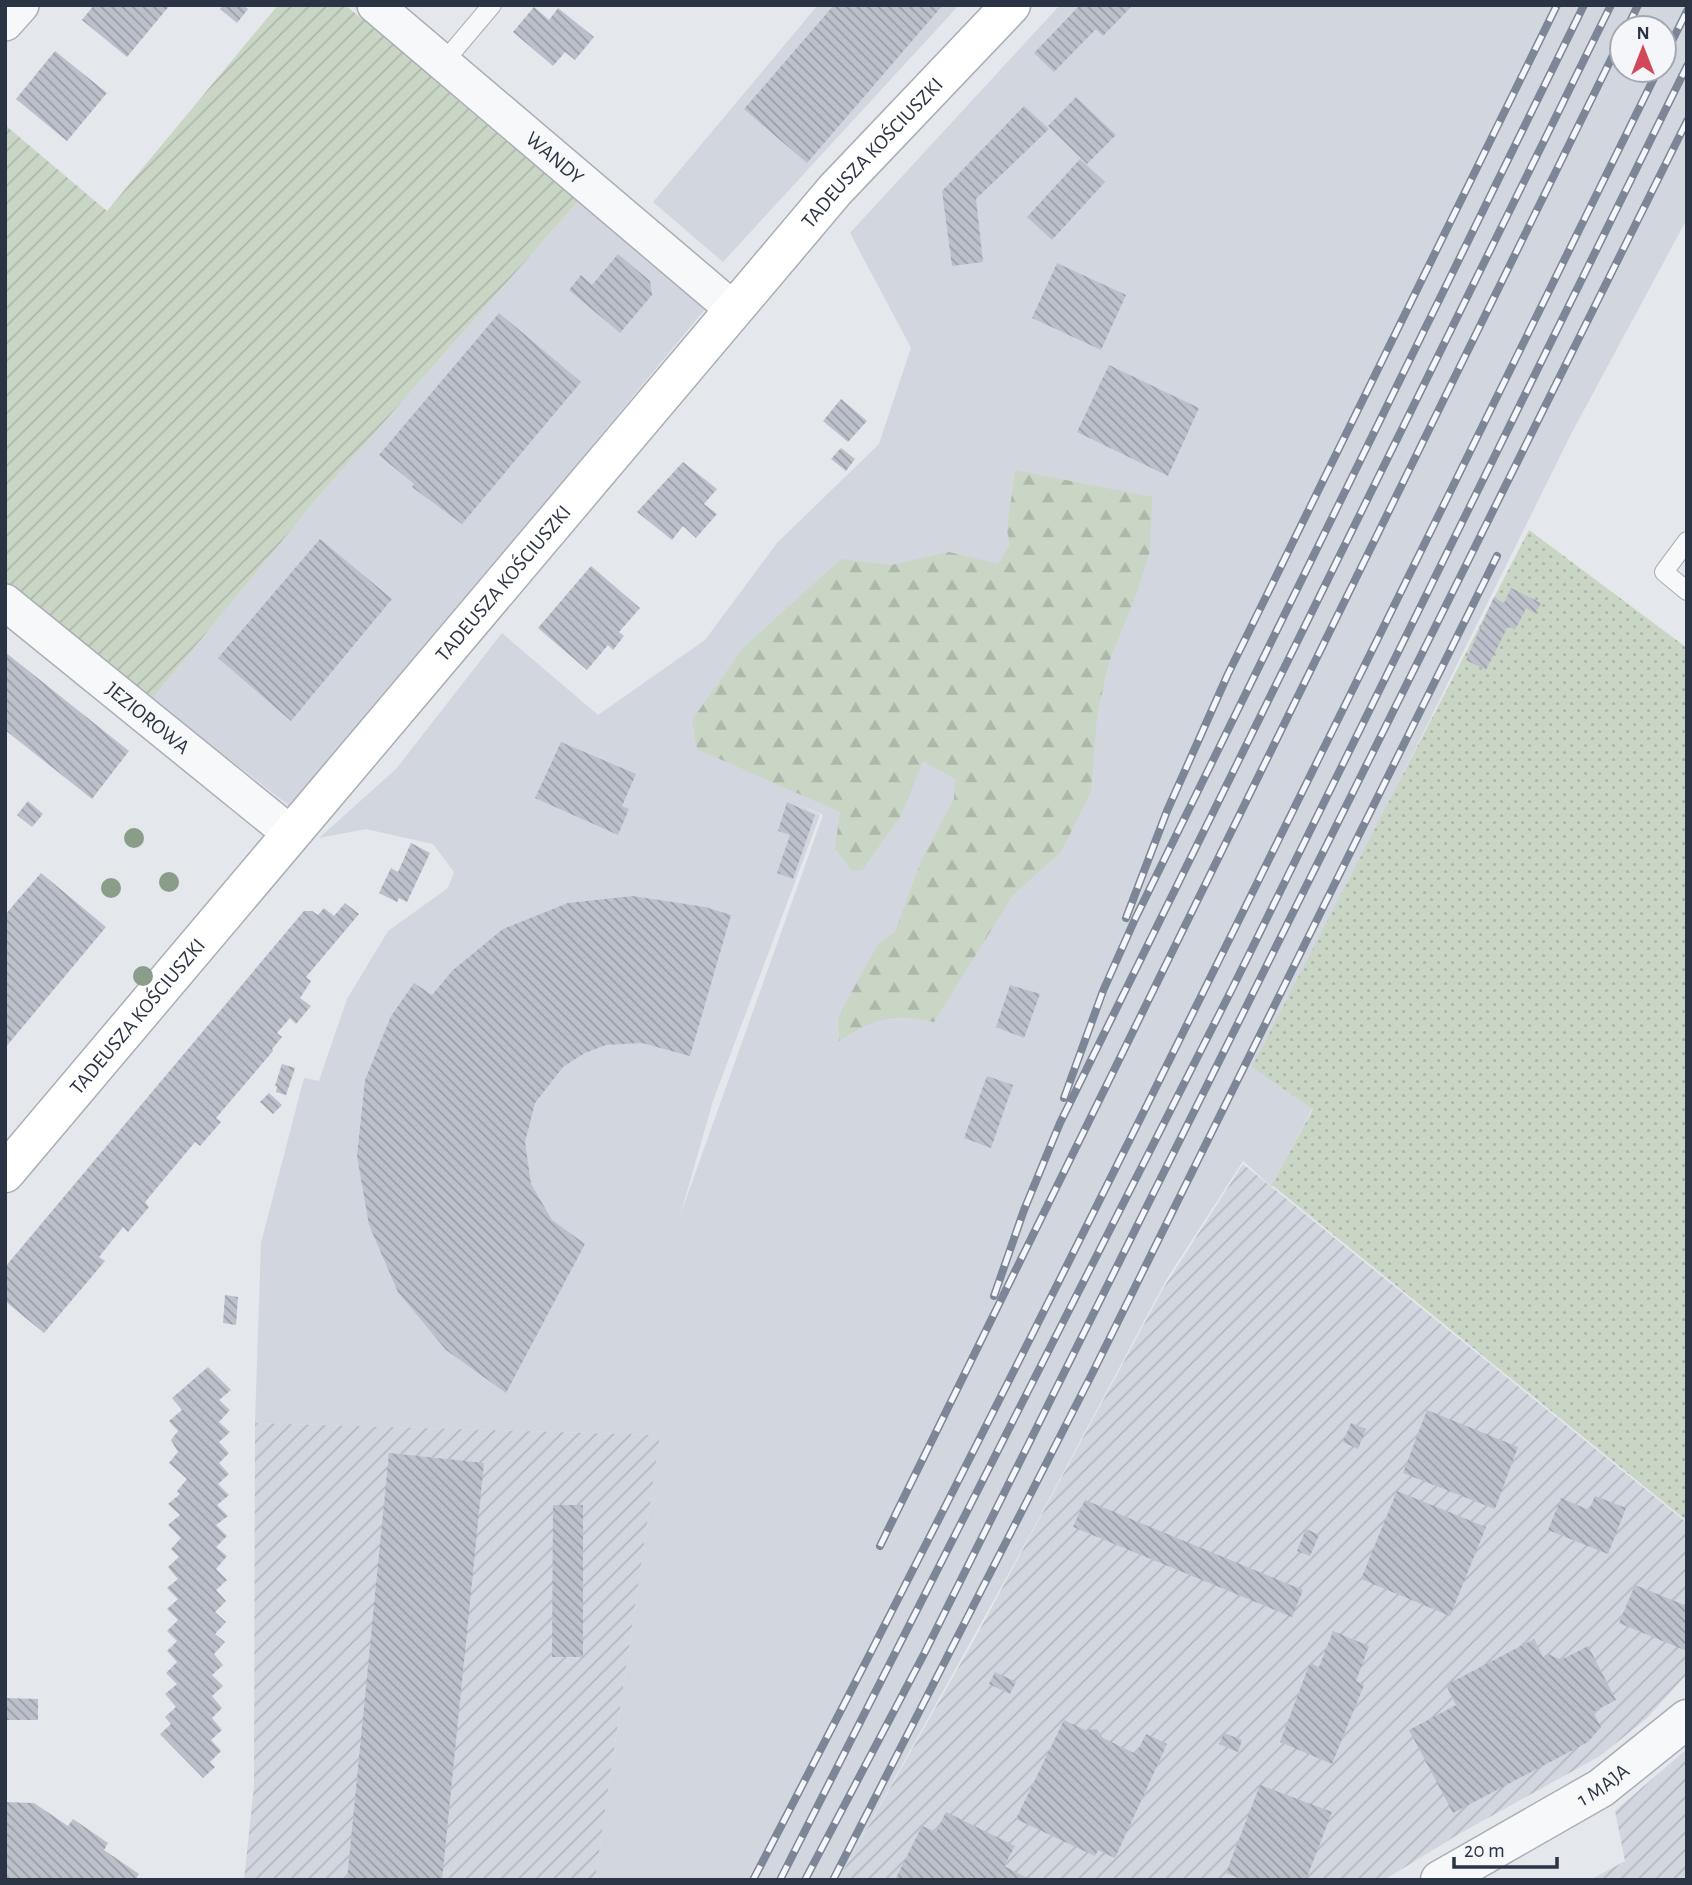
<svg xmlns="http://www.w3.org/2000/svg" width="1692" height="1885" viewBox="0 0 1692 1885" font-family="'Alegreya Sans',sans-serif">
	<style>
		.built { fill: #d2d6de; fill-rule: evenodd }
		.industrial { fill: url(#industrial-furrows) }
		.grass { fill: url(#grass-dots) }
		.forest { fill: url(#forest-firs) }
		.garden { fill: url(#garden-furrows) }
		.building { fill: url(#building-back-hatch) }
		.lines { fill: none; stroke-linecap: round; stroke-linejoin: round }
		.service-casing { stroke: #a9aeb7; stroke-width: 20 }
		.minor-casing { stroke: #a9aeb7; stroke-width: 38 }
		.tertiary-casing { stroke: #a9aeb7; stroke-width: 41 }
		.secondary-casing { stroke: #a9aeb7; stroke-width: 41 }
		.service { stroke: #f7f8fa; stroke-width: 18 }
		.minor { stroke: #f7f8fa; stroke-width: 35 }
		.tertiary { stroke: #f7f8fa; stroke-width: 38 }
		.secondary { stroke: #fff; stroke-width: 38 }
		.rail-casing { stroke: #7d8696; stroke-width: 8 }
		.rail { stroke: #f4f6f9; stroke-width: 5; stroke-dasharray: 16; stroke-linecap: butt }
		.tree { fill: #899d89 }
		.labels { text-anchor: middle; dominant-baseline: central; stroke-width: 5; stroke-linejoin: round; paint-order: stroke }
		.street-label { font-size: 21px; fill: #2b3445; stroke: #f4f6f9 }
	</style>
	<defs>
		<pattern id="industrial-furrows" width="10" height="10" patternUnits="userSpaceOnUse" patternTransform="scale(1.75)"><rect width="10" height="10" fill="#d2d6de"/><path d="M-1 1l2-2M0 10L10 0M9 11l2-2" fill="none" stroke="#b4b8c0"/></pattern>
		<pattern id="grass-dots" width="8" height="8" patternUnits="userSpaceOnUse" patternTransform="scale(1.75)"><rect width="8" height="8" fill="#c9d6c5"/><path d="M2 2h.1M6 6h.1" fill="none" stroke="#adb8ab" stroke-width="1.8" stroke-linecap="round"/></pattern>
		<pattern id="forest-firs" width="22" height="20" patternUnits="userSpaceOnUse" patternTransform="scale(1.75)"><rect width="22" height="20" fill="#c9d6c5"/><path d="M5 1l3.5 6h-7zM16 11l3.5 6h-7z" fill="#adb8ab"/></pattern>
		<pattern id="garden-furrows" width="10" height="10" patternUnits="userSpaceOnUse" patternTransform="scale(1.75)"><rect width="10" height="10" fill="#c9d6c5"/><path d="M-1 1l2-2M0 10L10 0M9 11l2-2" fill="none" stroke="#adb8ab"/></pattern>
		<pattern id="building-back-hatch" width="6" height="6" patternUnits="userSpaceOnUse" patternTransform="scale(1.75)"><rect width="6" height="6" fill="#bbc0ca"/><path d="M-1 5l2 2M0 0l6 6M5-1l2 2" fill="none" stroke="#989da6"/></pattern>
	</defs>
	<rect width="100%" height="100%" fill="#e4e7ec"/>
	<g class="built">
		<path d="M818,5H959L723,262L653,202Z"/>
		<path d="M1060,5H1687V219L1571,434L1259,1065L1313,1107L1272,1187L1243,1161L1166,1280L1025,1544L838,1880H595L660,1435L255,1423L261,1243L304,1078L319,1081L347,999L388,931L448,888L454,872L433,844L366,829L319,838L396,769L502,633L598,715L705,640L777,543L879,444L911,348L850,233ZM1622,28H1664V70H1622ZM796,803L823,815L680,1216L713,1101L820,815Z"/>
		<path d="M581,198L706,308L292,808L152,699L319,496Z"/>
	</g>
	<g class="industrial">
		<path d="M1243,1164L1687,1523V1674L1646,1719L1600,1756L1459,1834L1384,1880H838L979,1631L1164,1287Z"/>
		<path d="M255,1423L660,1435L595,1880H244L254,1786Z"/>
		<path d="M1687,1749V1880H1590L1625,1861L1615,1811Z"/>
	</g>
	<path class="grass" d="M1529,530L1687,648V1521L1272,1185L1313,1109L1252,1067Z"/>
	<path class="forest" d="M1015,470L1152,497L1150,551L1138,590L1109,662L1097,716L1091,792L1061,852L1013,895L934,1022C892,1013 875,1018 839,1041L838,1017L878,944L895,932L921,861L954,799L955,779L923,761L901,816L862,870L852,871L835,849L840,812L697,749L692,720L744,647L841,559L891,565L949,552L998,564L1010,545L1007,530Z"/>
	<path class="garden" d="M278,5H345L581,198L319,496L152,699L5,582V125L107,211Z"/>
	<g class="building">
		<path d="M94,5H170L127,57L82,20Z"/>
		<path d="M223,5H243L248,9L237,23L220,9Z"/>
		<path d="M834,5H943L807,163L744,109Z"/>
		<path d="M1080,5H1133L1103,36L1096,29L1054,72L1034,53Z"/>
		<path d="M534,7L549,20L558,8L594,37L575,60L565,52L553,66L513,32Z"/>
		<path d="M55,51L107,93L67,141L16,99Z"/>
		<path d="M1076,97L1116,135L1087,164L1048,126Z"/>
		<path d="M1024,106L1049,129L976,199L983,262L952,266L942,191Z"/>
		<path d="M1080,159L1105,182L1052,240L1027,217Z"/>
		<path d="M618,254L650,281L652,295L620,333L569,290L581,275L592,285Z"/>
		<path d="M1057,263L1126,295L1101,350L1032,318Z"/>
		<path d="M499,313L581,382L462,524L412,487L414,484L379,455Z"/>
		<path d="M1109,365L1199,408L1168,476L1077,432Z"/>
		<path d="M841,399L867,421L848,442L823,421Z"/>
		<path d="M841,448L855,459L846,471L831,459Z"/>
		<path d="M683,462L717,489L704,504L717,514L696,538L683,526L672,540L637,512Z"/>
		<path d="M320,539L392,599L291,721L218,658Z"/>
		<path d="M591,566L640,608L619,632L624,636L613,650L608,645L587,670L538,628Z"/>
		<path d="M1511,588L1541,603L1535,613L1526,608L1515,630L1508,626L1486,670L1466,660L1494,597L1504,603Z"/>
		<path d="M5,652L129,751L92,799L5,730Z"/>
		<path d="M561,742L636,774L622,806L629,809L618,835L535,798Z"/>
		<path d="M28,801L43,814L32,827L17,815Z"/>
		<path d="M787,802L815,815L793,879L777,873L790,835L778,831Z"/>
		<path d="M411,843L430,853L407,902L399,898L397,902L379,893L391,868L398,872Z"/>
		<path d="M41,873L106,927L5,1048V915Z"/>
		<path d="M633,896L705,907L731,915L690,1056L642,1043L606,1045L585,1053L563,1067L535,1103L525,1142L531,1184L552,1220L585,1244L506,1393L446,1350L398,1292L369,1225L357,1156L365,1080L391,1016L414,983L432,995L453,970L503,929L568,903Z"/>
		<path d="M345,903L359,914L306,977L311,981L300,998L311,1006L296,1024L290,1018L277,1033L282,1037L272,1049L273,1051L216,1118L221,1122L200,1146L195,1142L145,1202L149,1207L128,1232L123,1227L99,1257L105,1261L44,1333L5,1301V1267L304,911H312L318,915L324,908L334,916Z"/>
		<path d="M1010,985L1040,994L1024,1038L996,1027Z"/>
		<path d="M282,1064L295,1068L286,1095L276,1092L277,1086H275Z"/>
		<path d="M987,1076L1013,1085L991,1148L964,1138Z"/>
		<path d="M269,1093L282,1105L273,1114L260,1102Z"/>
		<path d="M225,1295L238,1297L236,1325L223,1323Z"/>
		<path d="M208,1367L231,1390L219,1400L230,1410L219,1422L230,1432L219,1442L229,1453L219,1463L229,1474L218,1484L229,1495L217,1505L228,1516L216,1525L227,1536L216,1547L227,1556L216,1569L227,1580L216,1590L226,1601L215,1612L226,1622L215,1634L225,1642L214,1654L223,1665L212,1675L223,1686L212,1696L222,1708L212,1718L222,1730L211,1740L221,1751L210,1762L215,1767L203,1778L160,1734L171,1724L165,1717L176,1707L165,1694L177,1684L166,1673L177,1662L167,1651L177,1641L167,1631L178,1620L167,1609L178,1599L167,1588L178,1579L168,1567L179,1557L171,1549L181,1538L168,1525L180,1515L168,1504L180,1494L177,1491L187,1479L169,1463L178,1452L171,1440L178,1431L169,1421L182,1410L172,1398Z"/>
		<path d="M1427,1410L1518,1447L1495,1509L1403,1473Z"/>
		<path d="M1351,1423L1366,1429L1358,1449L1343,1442Z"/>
		<path d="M389,1453L484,1463L442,1880H347Z"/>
		<path d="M1397,1491L1486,1527L1450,1616L1361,1579Z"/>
		<path d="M1595,1496L1626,1508L1608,1554L1548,1530L1561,1498L1589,1510Z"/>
		<path d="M1085,1500L1303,1590L1292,1617L1073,1527Z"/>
		<path d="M553,1505H583V1657H552Z"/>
		<path d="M1306,1529L1319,1535L1310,1556L1297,1551Z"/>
		<path d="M1635,1585L1687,1606V1651L1619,1623Z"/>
		<path d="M1333,1631L1369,1646L1356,1681L1364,1685L1332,1764L1280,1742L1310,1663L1319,1667Z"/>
		<path d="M1534,1639L1543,1657L1548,1654L1561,1660L1588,1646L1616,1700L1593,1712L1601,1727L1588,1742L1453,1813L1409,1730L1456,1705L1446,1685Z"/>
		<path d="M995,1672L1016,1682L1010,1694L989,1684Z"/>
		<path d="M5,1698L38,1699V1720H5Z"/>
		<path d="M1064,1720L1085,1730L1097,1729L1103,1738L1136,1754L1146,1734L1167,1744L1115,1858L1098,1850L1095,1856L1016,1819Z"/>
		<path d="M1224,1733L1242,1740L1238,1752L1219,1744Z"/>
		<path d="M1260,1785L1332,1812L1306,1880H1244L1226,1873Z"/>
		<path d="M5,1802L34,1803L68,1826L73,1819L108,1843L104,1850L139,1874L135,1880H5Z"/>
		<path d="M946,1812L1015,1846L1004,1866L1031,1880H895L922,1826L936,1832Z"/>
	</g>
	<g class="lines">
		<g class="service-casing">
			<g id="service">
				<path d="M443,63L492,5"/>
				<path d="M1687,541L1664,572L1687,591"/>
			</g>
		</g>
		<g class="minor-casing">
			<g id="minor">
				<path id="s1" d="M375,5L734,310"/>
				<path d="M5,23L21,5"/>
				<path id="s2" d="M5,602L291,834"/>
			</g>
		</g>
		<g class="tertiary-casing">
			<g id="tertiary">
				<path id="s3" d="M1440,1880L1601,1788L1687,1719"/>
			</g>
		</g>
		<g class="secondary-casing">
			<g id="secondary">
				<path id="s4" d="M5,1173L835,190L1011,5"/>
			</g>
		</g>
		<use href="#service" class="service"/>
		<use href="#minor" class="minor"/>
		<use href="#tertiary" class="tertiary"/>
		<use href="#secondary" class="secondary"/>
		<g class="rail-casing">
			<g id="rail">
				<path d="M1627,28L1638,5"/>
				<path d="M1664,57L1687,11"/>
				<path d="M1126,918L1167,811L1228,674L1557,5"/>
				<path d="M1064,1098L1103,991L1135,919L1584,5"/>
				<path d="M994,1296L1024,1210L1060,1123L1611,5"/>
				<path d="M880,1546L1622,37"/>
				<path d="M753,1880C1065,1282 1359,675 1658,70"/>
				<path d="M780,1880L1233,987L1687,66"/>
				<path d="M805,1880L924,1654L1687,121"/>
				<path d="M833,1880L1092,1374L1497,556"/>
			</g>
		</g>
		<use href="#rail" class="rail"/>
	</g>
	<g class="tree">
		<circle cx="134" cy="838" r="10"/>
		<circle cx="169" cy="882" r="10"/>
		<circle cx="111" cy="888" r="10"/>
		<circle cx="143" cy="976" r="10"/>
	</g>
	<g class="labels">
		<g class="street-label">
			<text stroke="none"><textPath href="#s4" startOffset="1339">TADEUSZA KOŚCIUSZKI</textPath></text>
			<text stroke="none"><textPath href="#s1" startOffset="236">WANDY</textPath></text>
			<text stroke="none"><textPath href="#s4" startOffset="772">TADEUSZA KOŚCIUSZKI</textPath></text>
			<text stroke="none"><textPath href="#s2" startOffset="184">JEZIOROWA</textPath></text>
			<text stroke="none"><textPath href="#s4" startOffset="205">TADEUSZA KOŚCIUSZKI</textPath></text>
			<text stroke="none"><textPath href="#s3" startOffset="189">1 MAJA</textPath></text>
		</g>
	</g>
	<rect width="1692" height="1885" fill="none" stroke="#2b3445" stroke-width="14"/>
	<g transform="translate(1643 49)"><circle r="33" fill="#f4f6f9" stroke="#a4a8b1" stroke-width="2"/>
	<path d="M0-5L12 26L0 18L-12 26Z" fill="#d1495b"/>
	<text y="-10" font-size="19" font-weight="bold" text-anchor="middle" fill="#2b3445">N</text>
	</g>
	<path d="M1454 1857v10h103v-10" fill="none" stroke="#2b3445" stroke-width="3.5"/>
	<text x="1464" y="1857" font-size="21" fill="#2b3445" stroke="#f4f6f9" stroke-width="5" paint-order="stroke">20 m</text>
</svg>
